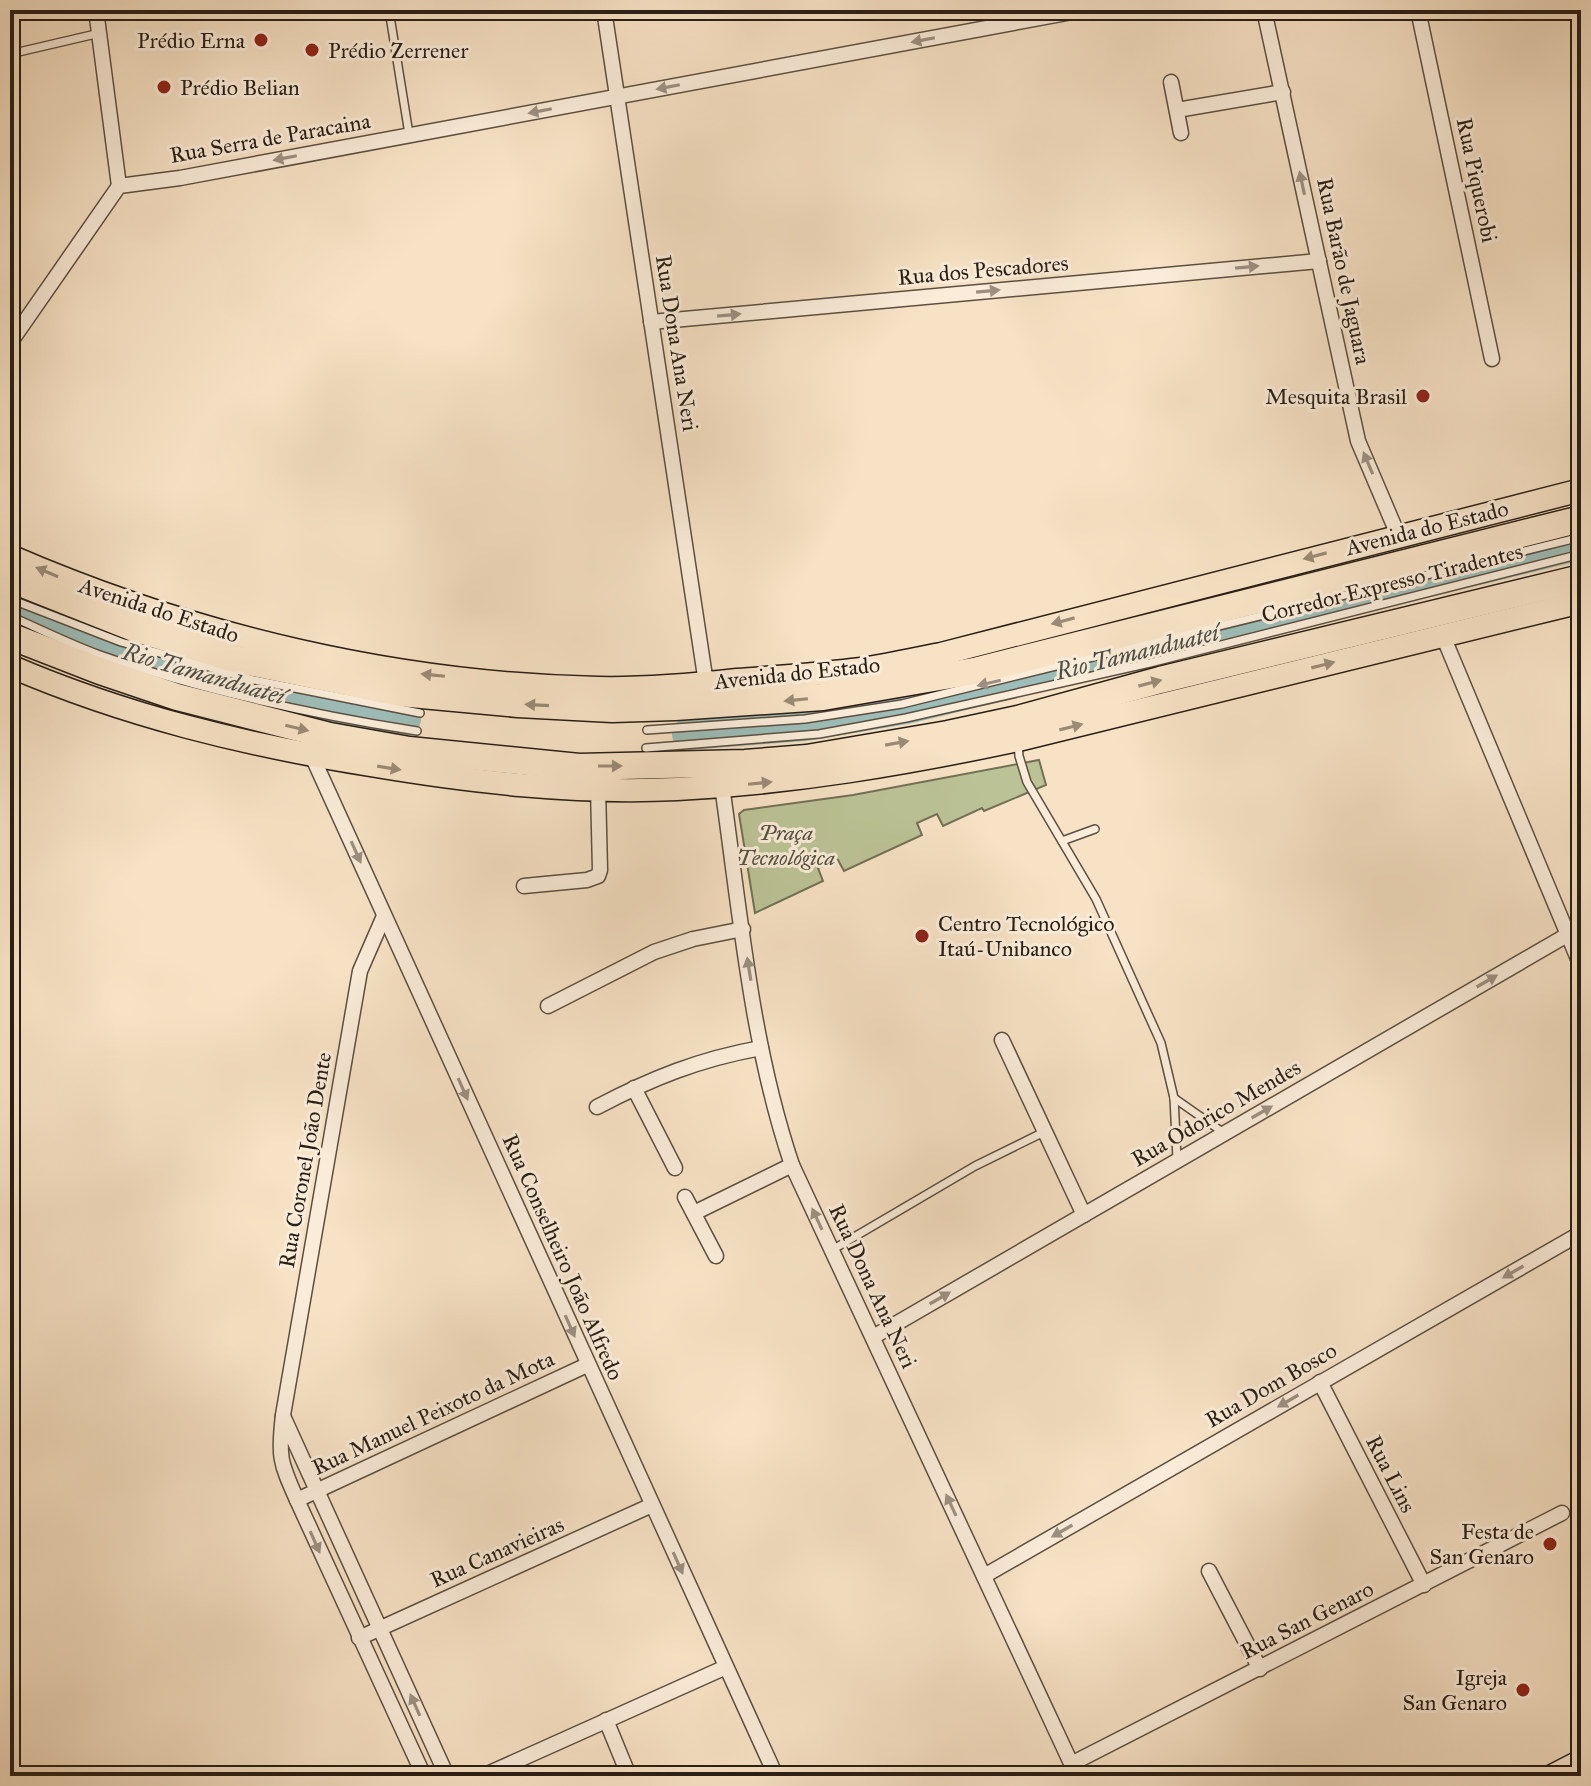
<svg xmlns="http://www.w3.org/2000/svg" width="1591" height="1786" viewBox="0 0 1591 1786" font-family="'IM FELL Great Primer',serif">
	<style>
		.green { fill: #bbc396; stroke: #727056; stroke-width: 2 }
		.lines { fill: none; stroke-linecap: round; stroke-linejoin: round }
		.river { stroke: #9dbdb8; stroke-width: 32 }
		.lane-casing { stroke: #5c4f41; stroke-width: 10 }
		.street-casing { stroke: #5c4f41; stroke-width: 17 }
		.secondary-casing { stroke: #281e15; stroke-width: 23 }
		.primary-casing { stroke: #281e15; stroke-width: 25 }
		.highway-casing { stroke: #281e15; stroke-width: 29 }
		.lane { stroke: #faecd9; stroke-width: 7 }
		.street { stroke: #faecd9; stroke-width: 14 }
		.secondary { stroke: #faecd9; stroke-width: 20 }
		.primary { stroke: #f7e2c5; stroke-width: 22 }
		.highway { stroke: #f7e2c5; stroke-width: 26 }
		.oneway { fill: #9c8f81 }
		.oneway2 { fill: #9a8a76 }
		.poi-dot { fill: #8f2418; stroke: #faecd9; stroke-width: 3 }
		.labels { text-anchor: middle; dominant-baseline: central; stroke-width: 6; stroke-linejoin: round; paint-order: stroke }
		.poi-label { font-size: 22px; fill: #281e15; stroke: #faecd9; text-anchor: end }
		.street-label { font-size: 22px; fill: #281e15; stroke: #faecd9 }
		.park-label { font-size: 22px; font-style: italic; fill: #54503c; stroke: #faecd9 }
		.water-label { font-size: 24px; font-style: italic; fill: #4b4e46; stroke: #faecd9 }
	</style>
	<rect width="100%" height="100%" fill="#f7e2c5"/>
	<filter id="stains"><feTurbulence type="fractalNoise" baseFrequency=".0025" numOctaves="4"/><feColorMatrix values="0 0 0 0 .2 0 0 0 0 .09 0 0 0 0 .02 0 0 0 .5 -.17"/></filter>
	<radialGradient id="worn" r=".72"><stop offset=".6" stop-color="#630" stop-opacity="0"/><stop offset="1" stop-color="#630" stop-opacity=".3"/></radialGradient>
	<path class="green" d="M1039,760L1046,785L984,811L982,808L943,826L937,814L917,823L922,835L844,871L838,860L818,868L823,881L755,913L739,814L744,810L853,795Z"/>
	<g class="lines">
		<g class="river">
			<path d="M10,607C135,664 269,701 405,719"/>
			<path d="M688,734L805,725L907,708L1581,544"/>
		</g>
		<g class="lane-casing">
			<g id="lane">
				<path d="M389,10L409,134"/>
				<path d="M10,54L100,33"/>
				<path d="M10,599L121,642L254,680L420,713"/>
				<path d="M10,616C40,629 70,644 100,655C203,691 310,714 417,731"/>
				<path d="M647,730L805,719L902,704L1581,537"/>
				<path d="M1018,743L1019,756L1027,782L1096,899L1161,1043L1174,1098L1177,1159"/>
				<path d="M646,748L819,734L906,718L1150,663L1581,554"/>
				<path d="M1062,841L1095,829"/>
				<path d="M1174,1098L1224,1133"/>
				<path d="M832,1250L975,1166L1046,1131"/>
			</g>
		</g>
		<g class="street-casing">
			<g id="street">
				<path d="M96,10L119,186"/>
				<path d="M604,10L706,683"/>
				<path d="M1264,10L1358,441L1398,535"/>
				<path d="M1418,10L1492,359"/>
				<path d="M1171,82L1181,133"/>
				<path d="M1177,110L1283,92"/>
				<path d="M651,322L1319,261"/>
				<path d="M10,343L119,186L180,178L1083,10"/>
				<path d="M1443,636L1581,966"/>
				<path d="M312,756L776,1776"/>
				<path d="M722,786C740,911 751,1044 792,1165L1077,1776"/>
				<path d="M524,886L587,880L598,876L600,870L598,788"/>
				<path d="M384,916L360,971L283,1415C278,1457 280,1462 297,1500L424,1776"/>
				<path d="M548,1006L654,952L693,939L743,929"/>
				<path d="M1002,1040L1084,1215"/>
				<path d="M634,1088L675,1168"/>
				<path d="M597,1107C652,1078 700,1059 761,1048"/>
				<path d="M685,1197L716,1256"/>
				<path d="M694,1213L792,1165"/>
				<path d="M873,1337L1581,927"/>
				<path d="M1320,1382L1424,1585"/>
				<path d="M283,1416L447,1776"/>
				<path d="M297,1500L587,1365"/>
				<path d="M1209,1571L1260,1669"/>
				<path d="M984,1576L1581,1233"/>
				<path d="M359,1638L652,1505"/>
				<path d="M606,1720L629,1776"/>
				<path d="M1071,1764L1562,1513"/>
				<path d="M483,1776L726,1667"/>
			</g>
		</g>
		<g class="secondary-casing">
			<path id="secondary" d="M1550,1776L1581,1760"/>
		</g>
		<g class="primary-casing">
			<g id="primary">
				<path d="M10,556C195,636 396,684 598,688C645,689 691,685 737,680C775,677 814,675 852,670C882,667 912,659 941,654L1581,490"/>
				<path d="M10,666C126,716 246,745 370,765C471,782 575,794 677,789C793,783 905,764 1018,740L1581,602"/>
			</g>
		</g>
		<g class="highway-casing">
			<g id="highway">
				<path d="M10,579L131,627L234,659L400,693L518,704L612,709L675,707L823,697L974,671L1581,519"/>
				<path d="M10,636L100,671L177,697L330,736L409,750L579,767L745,763L807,758L948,734L1018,719L1160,680L1581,578"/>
			</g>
		</g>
		<use href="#lane" class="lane"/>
		<use href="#street" class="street"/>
		<use href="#secondary" class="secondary"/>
		<use href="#primary" class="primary"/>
		<use href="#highway" class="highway"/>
	</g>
	<defs><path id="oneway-solid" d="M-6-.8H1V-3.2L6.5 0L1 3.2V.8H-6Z" transform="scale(2)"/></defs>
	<g class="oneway">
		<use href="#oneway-solid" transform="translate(923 40) rotate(169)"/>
		<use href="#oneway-solid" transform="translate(668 87) rotate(169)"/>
		<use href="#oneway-solid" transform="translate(540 111) rotate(169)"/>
		<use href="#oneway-solid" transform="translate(285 158) rotate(169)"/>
		<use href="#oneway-solid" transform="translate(1302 183) rotate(-102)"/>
		<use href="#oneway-solid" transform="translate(1247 267) rotate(-5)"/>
		<use href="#oneway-solid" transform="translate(988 291) rotate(-5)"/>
		<use href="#oneway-solid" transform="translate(729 315) rotate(-5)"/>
		<use href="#oneway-solid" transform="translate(1368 463) rotate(-113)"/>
		<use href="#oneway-solid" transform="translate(989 683) rotate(167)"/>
		<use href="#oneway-solid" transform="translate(356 852) rotate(66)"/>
		<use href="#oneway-solid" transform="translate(749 969) rotate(-99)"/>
		<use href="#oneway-solid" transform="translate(1487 981) rotate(-30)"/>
		<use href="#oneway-solid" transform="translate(463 1089) rotate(66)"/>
		<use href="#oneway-solid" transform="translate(1262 1112) rotate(-30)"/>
		<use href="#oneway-solid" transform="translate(817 1219) rotate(-115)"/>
		<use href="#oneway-solid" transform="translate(1513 1272) rotate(150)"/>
		<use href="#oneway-solid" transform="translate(940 1298) rotate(-30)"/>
		<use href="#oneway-solid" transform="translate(570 1326) rotate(66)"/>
		<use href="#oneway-solid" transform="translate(1288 1401) rotate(150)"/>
		<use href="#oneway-solid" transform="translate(951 1505) rotate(-115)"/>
		<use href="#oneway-solid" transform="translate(1062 1531) rotate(150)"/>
		<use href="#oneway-solid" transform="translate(315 1542) rotate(66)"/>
		<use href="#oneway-solid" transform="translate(678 1563) rotate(66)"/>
		<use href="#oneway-solid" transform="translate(415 1705) rotate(-114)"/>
	</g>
	<g class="oneway2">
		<use href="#oneway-solid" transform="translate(1315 556) rotate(165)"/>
		<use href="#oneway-solid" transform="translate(47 572) rotate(-157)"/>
		<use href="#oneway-solid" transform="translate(1063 621) rotate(165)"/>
		<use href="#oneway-solid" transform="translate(1323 665) rotate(-14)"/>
		<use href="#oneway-solid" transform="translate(433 675) rotate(-174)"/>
		<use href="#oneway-solid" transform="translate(1150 683) rotate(-15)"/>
		<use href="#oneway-solid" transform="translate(796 700) rotate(174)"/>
		<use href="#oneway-solid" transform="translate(537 705) rotate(-177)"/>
		<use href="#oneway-solid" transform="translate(1071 727) rotate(-14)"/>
		<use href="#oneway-solid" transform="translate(297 728) rotate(13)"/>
		<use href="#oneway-solid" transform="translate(897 743) rotate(-10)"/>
		<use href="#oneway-solid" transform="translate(610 766)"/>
		<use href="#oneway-solid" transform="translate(389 768) rotate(9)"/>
		<use href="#oneway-solid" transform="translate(760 783) rotate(-6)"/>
	</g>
	<g class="poi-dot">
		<circle cx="261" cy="40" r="8"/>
		<circle cx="312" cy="50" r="8"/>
		<circle cx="164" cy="87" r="8"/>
		<circle cx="1423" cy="396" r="8"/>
		<circle cx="922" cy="936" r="8"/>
		<circle cx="1550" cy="1544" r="8"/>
		<circle cx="1523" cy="1690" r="8"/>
	</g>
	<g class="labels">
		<g class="poi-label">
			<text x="245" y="40">Prédio Erna</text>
			<text x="328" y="50" text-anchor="start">Prédio Zerrener</text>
			<text x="180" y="87" text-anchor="start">Prédio Belian</text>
			<text x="1407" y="396">Mesquita Brasil</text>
			<text x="938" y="923" text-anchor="start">Centro Tecnológico<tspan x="938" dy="25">Itaú-Unibanco</tspan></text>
			<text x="1534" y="1531">Festa de<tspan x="1534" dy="25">San Genaro</tspan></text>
			<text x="1507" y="1677">Igreja<tspan x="1507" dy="25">San Genaro</tspan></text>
		</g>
		<g class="street-label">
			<text transform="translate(270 138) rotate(-10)">Rua Serra de Paracaina</text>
			<text transform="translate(1477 180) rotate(78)">Rua Piquerobi</text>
			<text transform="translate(983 270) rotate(-5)">Rua dos Pescadores</text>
			<text transform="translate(1344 271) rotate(78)">Rua Barão de Jaguara</text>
			<text transform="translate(677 343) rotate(81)">Rua Dona Ana Neri</text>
			<text transform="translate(1427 528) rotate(-14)">Avenida do Estado</text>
			<text transform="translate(1392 583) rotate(-14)">Corredor Expresso Tiradentes</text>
			<text transform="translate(159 610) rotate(18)">Avenida do Estado</text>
			<text transform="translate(797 673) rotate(-6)">Avenida do Estado</text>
			<text transform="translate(1216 1113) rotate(-30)">Rua Odorico Mendes</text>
			<text transform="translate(305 1160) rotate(-80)">Rua Coronel João Dente</text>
			<text transform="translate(563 1257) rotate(66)">Rua Conselheiro João Alfredo</text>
			<text transform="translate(873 1286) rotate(65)">Rua Dona Ana Neri</text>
			<text transform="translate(1271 1385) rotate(-30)">Rua Dom Bosco</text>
			<text transform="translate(433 1413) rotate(-25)">Rua Manuel Peixoto da Mota</text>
			<text transform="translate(1391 1474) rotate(63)">Rua Lins</text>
			<text transform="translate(497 1552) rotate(-24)">Rua Canavieiras</text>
			<text transform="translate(1307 1620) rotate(-27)">Rua San Genaro</text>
		</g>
		<g class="park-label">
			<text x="786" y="832">Praça<tspan x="786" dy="25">Tecnológica</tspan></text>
		</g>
		<g class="water-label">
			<text transform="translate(1137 652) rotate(-14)">Rio Tamanduateí</text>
			<text transform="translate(204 674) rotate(16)">Rio Tamanduateí</text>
		</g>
	</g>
	<rect width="1591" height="1786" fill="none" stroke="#f7e2c5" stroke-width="40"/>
	<rect x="12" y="12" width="1567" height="1762" fill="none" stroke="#281e15" stroke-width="4"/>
	<rect x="20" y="20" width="1551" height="1746" fill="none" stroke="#281e15" stroke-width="2"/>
	<rect width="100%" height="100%" filter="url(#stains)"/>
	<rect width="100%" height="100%" fill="url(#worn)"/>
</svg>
